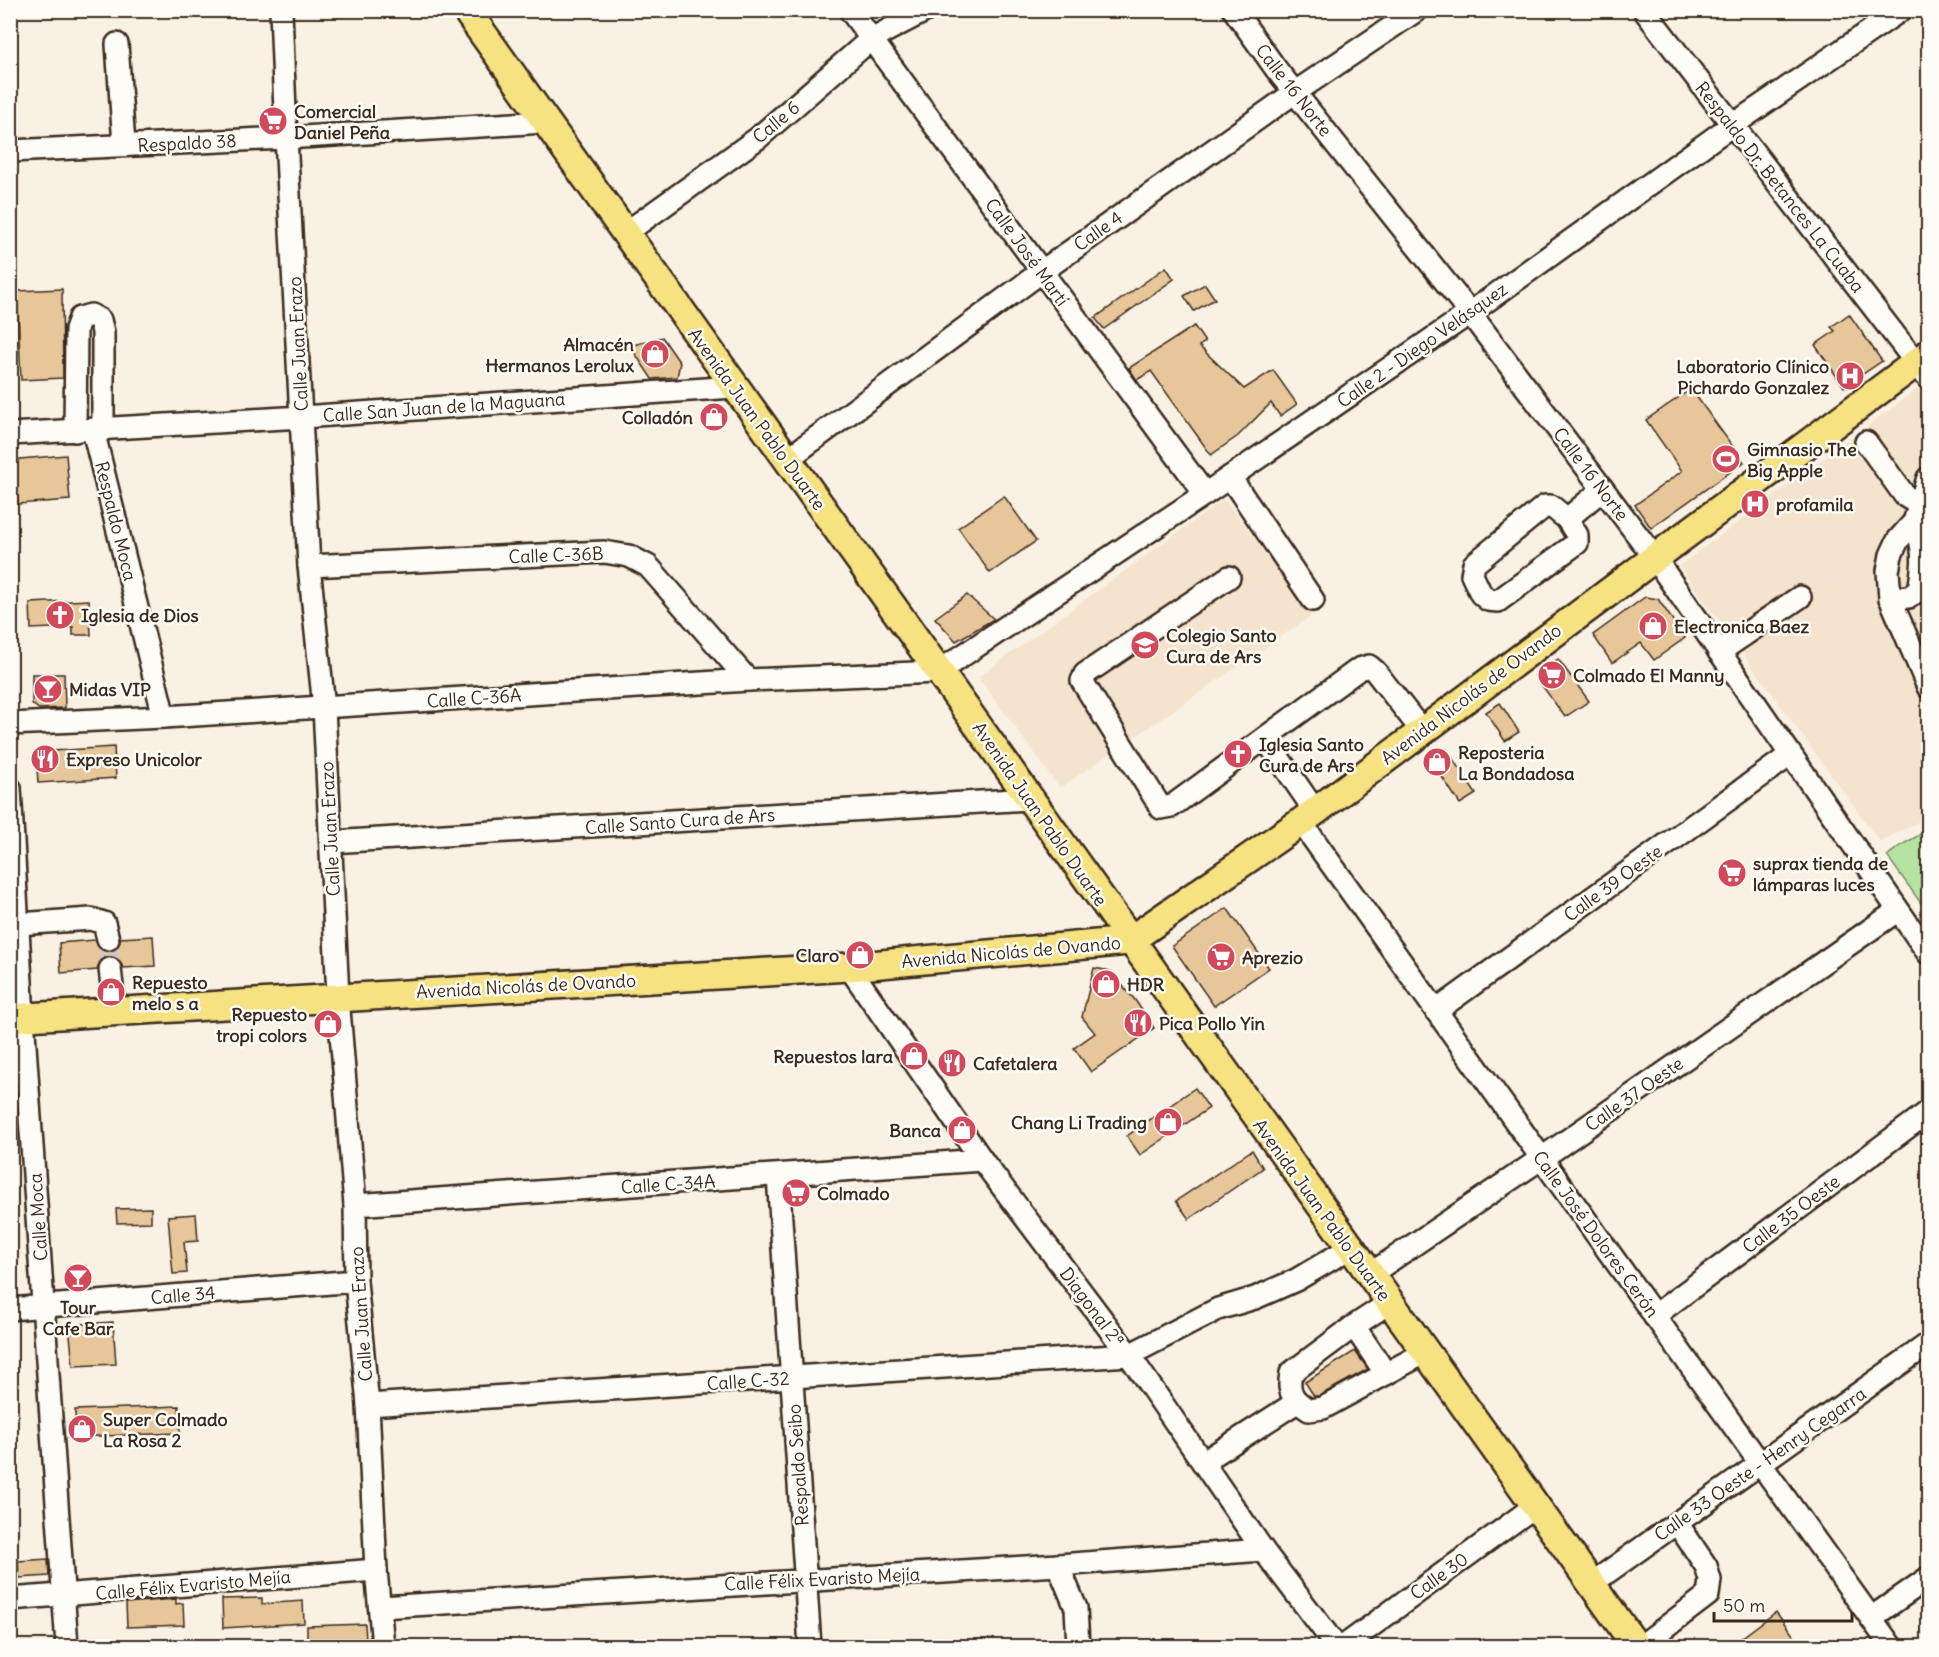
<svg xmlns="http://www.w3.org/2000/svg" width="1939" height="1657" viewBox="0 0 1939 1657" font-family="Delius,sans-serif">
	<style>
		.built { fill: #f4e4ce }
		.green { fill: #b5e4a2; stroke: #788760; stroke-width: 1.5 }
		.building { fill: #e7c699; stroke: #3b2a1e; stroke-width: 1.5 }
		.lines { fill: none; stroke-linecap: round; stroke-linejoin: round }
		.minor-tunnel { stroke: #d3c9bc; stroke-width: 21; stroke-dasharray: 21 10; stroke-linecap: butt }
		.minor-casing { stroke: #3b2a1e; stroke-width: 26 }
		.major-casing { stroke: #3b2a1e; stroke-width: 32 }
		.minor { stroke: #fdfcf7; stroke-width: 21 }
		.major { stroke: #f6e281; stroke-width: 27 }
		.labels { text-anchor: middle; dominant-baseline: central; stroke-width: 5; stroke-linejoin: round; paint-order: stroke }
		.street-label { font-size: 18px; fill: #3b2a1e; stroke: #fdfcf7 }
		.poi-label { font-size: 18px; font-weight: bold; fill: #3b2a1e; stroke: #fdfcf7; text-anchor: start }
	</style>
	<rect width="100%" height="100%" fill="#f9f1e4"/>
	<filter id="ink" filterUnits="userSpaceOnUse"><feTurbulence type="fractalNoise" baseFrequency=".0167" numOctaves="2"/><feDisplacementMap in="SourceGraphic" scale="12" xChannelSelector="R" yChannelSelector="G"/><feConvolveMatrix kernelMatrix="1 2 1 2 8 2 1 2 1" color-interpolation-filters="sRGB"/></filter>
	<g filter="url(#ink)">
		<g class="built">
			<path d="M1928,381V817L1880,842L1679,566Z"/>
			<path d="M1224,499L1314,614L1060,788L978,677Z"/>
		</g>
		<path class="green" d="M1928,830V913L1887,856L1900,846Z"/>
		<g class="building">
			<path d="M1166,267L1174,279L1104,329L1095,318Z"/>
			<path d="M1205,284L1215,299L1194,311L1184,296Z"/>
			<path d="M62,289L63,378L21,380L17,291Z"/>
			<path d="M1849,314L1882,361L1844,387L1815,345L1835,331L1831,327Z"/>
			<path d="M1194,326L1205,342L1199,346L1244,389L1273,370L1297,404L1280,416L1271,403L1238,436L1211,455L1151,371L1137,380L1129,368Z"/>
			<path d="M662,337L680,363L677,377L652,379L630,346Z"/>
			<path d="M1691,389L1744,462L1651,528L1635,505L1682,471L1646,420Z"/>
			<path d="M66,455L70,500L18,504L15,466L20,459Z"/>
			<path d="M1004,496L1036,541L990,573L958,528Z"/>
			<path d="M967,595L994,619L956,641L935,618Z"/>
			<path d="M1645,597L1658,599L1685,638L1654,660L1641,643L1612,663L1593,635Z"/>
			<path d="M89,600L91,635H73V627L31,629L30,603Z"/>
			<path d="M1558,659L1589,701L1565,717L1535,676Z"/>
			<path d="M32,674H64L65,708L39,709L32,704Z"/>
			<path d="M1500,703L1519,732L1505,741L1486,712Z"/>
			<path d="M114,747L116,778L38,783L36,752Z"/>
			<path d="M1446,749L1476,794L1460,804L1430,759Z"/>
			<path d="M1227,908L1269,968L1214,1006L1172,946Z"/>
			<path d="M153,936L155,966L123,968L120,961L109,956L102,959L97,970L61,973L59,943L95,940L99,948L111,951L117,948L120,938Z"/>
			<path d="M1094,968L1110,971L1135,1000L1154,1028L1091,1072L1074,1048L1095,1033L1082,1017Z"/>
			<path d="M1195,1088L1209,1108L1140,1155L1127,1136Z"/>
			<path d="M1252,1150L1263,1168L1189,1219L1176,1201Z"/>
			<path d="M151,1208V1222L117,1223L116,1209Z"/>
			<path d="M196,1214L198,1241L184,1242L187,1273L173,1274L168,1216Z"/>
			<path d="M86,1266L88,1288L69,1289L67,1268Z"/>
			<path d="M113,1322L116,1364L73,1366L70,1335L81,1324Z"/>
			<path d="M1355,1351L1368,1369L1319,1396H1314L1305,1382Z"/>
			<path d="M179,1406L180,1433L76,1437L75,1410Z"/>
			<path d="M48,1559L49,1576L19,1578L18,1561Z"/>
			<path d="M262,1598V1604L303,1601L304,1623L223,1628L222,1599Z"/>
			<path d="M176,1599V1604L183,1603L184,1625L127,1627L126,1603Z"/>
			<path d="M1776,1612L1802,1647H1729Z"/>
			<path d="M365,1624L366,1641L307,1643V1626Z"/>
		</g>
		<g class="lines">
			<path class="minor-tunnel" d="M108,939L110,969"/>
			<g class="minor-casing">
				<g id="minor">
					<path d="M281,10L286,138L309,566L324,707L338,997L355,1205L356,1281L368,1405L376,1570L383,1646"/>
					<path d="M850,10L1205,494"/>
					<path d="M1234,10L1276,69L1470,313L1654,557L1928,953"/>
					<path d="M1644,10L1928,378"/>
					<path d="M117,44L124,145"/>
					<path d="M10,151L286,138L544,122"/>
					<path d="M624,234L758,138L871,39L927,10"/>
					<path d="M93,430L164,717"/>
					<path d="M75,431L76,329L80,318L91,315L100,320L103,332V430"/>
					<path d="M10,434L302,417L734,387"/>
					<path d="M1866,442L1905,496L1920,505"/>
					<path d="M786,460L1041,272L1294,93L1417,10"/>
					<path d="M1230,477L1313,600"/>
					<path d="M1928,478L1914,522L1898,540L1891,555L1888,571L1890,598L1928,687"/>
					<path d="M1567,519L1577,535V543L1498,601L1488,600L1481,594L1472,575L1474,564L1545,506H1551L1567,519L1603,489"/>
					<path d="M309,566L604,552L629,556L648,566L748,680"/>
					<path d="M1229,577L1085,674L1082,681L1161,808L1172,806L1359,669L1369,666L1375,671L1422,731"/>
					<path d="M1890,598L1909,597L1919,590C1924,564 1925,547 1914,522"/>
					<path d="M1719,652L1800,597"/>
					<path d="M10,724L164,717L748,680L938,672L1205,494L1470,313L1718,135L1901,10"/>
					<path d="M1265,738L1315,811"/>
					<path d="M10,788L23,1017L67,1646"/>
					<path d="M1301,822L1891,1646"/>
					<path d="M331,842L1029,799"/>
					<path d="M18,924L91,919L104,923L108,939"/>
					<path d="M849,967L982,1160L1129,1355L1263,1550L1336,1646"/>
					<path d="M110,969L115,1011"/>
					<path d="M1436,1011L1790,755"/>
					<path d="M778,1176L810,1646"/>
					<path d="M355,1205L982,1160"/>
					<path d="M1369,1275L1542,1158L1897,911"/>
					<path d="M1389,1303L1354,1326L1291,1373C1287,1393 1293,1400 1309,1410L1323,1408L1424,1353"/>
					<path d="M10,1309L356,1281"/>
					<path d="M1654,1316L1928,1112"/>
					<path d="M1354,1326L1386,1374"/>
					<path d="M368,1405L1129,1355L1218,1309L1255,1298L1296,1280L1350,1248"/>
					<path d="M1203,1462L1297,1402"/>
					<path d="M1058,1565L1076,1608L1078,1646"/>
					<path d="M1591,1584L1928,1344"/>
					<path d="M10,1599L376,1570"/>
					<path d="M381,1607L1058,1565L1263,1550"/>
					<path d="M1871,1618L1928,1578"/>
					<path d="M1344,1646L1535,1506"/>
					<path d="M1641,1646L1708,1595L1710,1580L1706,1566L1677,1523"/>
				</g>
			</g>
			<g class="major-casing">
				<g id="major">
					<path d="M466,10L1636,1646"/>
					<path d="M10,1018L849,967L1129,941L1301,822L1928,354"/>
				</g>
			</g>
			<use href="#minor" class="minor"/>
			<use href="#major" class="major"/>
		</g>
	</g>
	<defs>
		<g id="supermarket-disc" transform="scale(1.5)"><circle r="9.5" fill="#d1495b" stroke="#fdfcf7"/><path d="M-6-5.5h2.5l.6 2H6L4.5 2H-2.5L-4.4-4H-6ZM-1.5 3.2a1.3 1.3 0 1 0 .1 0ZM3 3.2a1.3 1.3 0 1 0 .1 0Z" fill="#fff"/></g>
		<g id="shop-disc" transform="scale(1.5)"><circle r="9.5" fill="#d1495b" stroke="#fdfcf7"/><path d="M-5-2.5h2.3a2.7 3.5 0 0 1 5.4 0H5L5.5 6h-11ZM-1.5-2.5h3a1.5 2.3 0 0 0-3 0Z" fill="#fff"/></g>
		<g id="hospital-disc" transform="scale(1.5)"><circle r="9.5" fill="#d1495b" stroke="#fdfcf7"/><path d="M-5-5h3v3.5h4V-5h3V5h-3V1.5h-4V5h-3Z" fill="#fff"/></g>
		<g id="stadium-disc" transform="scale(1.5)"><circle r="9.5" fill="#d1495b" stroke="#fdfcf7"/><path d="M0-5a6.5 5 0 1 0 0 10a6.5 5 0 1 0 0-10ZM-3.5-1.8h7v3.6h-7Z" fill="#fff"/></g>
		<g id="church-disc" transform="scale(1.5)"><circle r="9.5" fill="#d1495b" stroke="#fdfcf7"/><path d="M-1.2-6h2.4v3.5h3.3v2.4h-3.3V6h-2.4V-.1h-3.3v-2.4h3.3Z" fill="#fff"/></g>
		<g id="school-disc" transform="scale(1.5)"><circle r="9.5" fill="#d1495b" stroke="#fdfcf7"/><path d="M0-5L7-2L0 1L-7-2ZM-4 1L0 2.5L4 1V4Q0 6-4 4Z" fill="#fff"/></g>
		<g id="bar-disc" transform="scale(1.5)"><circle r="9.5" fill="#d1495b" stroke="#fdfcf7"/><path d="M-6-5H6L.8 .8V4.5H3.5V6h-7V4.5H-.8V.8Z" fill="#fff"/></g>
		<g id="restaurant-disc" transform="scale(1.5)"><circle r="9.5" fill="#d1495b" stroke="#fdfcf7"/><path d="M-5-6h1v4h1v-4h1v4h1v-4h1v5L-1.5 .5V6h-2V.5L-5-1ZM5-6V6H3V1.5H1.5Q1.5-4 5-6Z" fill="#fff"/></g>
	</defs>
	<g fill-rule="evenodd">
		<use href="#supermarket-disc" x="273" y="121"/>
		<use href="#shop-disc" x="655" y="354"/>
		<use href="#hospital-disc" x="1850" y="376"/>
		<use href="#shop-disc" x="714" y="417"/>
		<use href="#stadium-disc" x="1726" y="459"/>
		<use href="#hospital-disc" x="1755" y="504"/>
		<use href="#church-disc" x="60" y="615"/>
		<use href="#shop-disc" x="1653" y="626"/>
		<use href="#school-disc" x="1145" y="645"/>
		<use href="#supermarket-disc" x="1552" y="675"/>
		<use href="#bar-disc" x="48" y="689"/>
		<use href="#church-disc" x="1238" y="754"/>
		<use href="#restaurant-disc" x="45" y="759"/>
		<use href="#shop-disc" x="1437" y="762"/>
		<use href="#supermarket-disc" x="1732" y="873"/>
		<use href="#shop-disc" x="860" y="955"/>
		<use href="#supermarket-disc" x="1221" y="957"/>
		<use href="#shop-disc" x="1106" y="984"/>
		<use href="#shop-disc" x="111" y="992"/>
		<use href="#restaurant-disc" x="1138" y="1023"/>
		<use href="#shop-disc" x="328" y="1024"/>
		<use href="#shop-disc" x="914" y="1056"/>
		<use href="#restaurant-disc" x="952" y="1063"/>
		<use href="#shop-disc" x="1168" y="1122"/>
		<use href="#shop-disc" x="962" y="1130"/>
		<use href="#supermarket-disc" x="796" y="1193"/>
		<use href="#bar-disc" x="78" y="1278"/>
		<use href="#shop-disc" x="82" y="1429"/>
	</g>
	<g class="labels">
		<g class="street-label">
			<text transform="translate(1294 90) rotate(52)">Calle 16 Norte</text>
			<text transform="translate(776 122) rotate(-40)">Calle 6</text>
			<text transform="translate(187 143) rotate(-3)">Respaldo 38</text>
			<text transform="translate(1780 187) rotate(52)">Respaldo Dr. Betances La Cuaba</text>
			<text transform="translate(1098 231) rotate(-35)">Calle 4</text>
			<text transform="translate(1027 252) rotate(54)">Calle José Martí</text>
			<text transform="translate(298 344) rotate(-93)">Calle Juan Erazo</text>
			<text transform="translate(1422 345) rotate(-35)">Calle 2 - Diego Velásquez</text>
			<text transform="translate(444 407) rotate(-4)">Calle San Juan de la Maguana</text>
			<text transform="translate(757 419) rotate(54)">Avenida Juan Pablo Duarte</text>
			<text transform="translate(1591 474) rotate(53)">Calle 16 Norte</text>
			<text transform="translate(116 521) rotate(76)">Respaldo Moca</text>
			<text transform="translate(556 555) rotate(-2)">Calle C-36B</text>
			<text transform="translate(1471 694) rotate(-37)">Avenida Nicolás de Ovando</text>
			<text transform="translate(474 698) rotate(-4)">Calle C-36A</text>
			<text transform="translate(1040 814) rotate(55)">Avenida Juan Pablo Duarte</text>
			<text transform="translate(680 821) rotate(-4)">Calle Santo Cura de Ars</text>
			<text transform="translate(330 829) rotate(-93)">Calle Juan Erazo</text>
			<text transform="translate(1613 883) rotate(-36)">Calle 39 Oeste</text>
			<text transform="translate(1011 952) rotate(-5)">Avenida Nicolás de Ovando</text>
			<text transform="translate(526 986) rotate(-3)">Avenida Nicolás de Ovando</text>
			<text transform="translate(1634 1094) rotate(-35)">Calle 37 Oeste</text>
			<text transform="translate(668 1184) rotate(-4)">Calle C-34A</text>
			<text transform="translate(1322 1210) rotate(54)">Avenida Juan Pablo Duarte</text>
			<text transform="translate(1791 1214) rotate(-37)">Calle 35 Oeste</text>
			<text transform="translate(38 1217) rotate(-94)">Calle Moca</text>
			<text transform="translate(1596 1234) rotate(54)">Calle José Dolores Cerón</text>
			<text transform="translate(183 1295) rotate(-5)">Calle 34</text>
			<text transform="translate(1092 1307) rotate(53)">Diagonal 2ª</text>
			<text transform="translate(361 1314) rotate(-94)">Calle Juan Erazo</text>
			<text transform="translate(748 1381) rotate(-4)">Calle C-32</text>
			<text transform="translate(1760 1464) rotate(-35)">Calle 33 Oeste - Henry Cegarra</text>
			<text transform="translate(798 1465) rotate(-94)">Respaldo Seibo</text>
			<text transform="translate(1439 1576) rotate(-36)">Calle 30</text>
			<text transform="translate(822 1579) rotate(-3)">Calle Félix Evaristo Mejía</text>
			<text transform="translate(193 1585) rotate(-5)">Calle Félix Evaristo Mejía</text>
		</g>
		<g class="poi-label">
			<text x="294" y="111">Comercial<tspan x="294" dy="21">Daniel Peña</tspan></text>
			<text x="634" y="344" text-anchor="end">Almacén<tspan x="634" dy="21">Hermanos Lerolux</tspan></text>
			<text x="1829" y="366" text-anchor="end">Laboratorio Clínico<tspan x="1829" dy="21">Pichardo Gonzalez</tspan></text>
			<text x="693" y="417" text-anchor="end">Colladón</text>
			<text x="1747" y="449">Gimnasio The<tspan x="1747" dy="21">Big Apple</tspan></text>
			<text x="1776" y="504">profamila</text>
			<text x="81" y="615">Iglesia de Dios</text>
			<text x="1674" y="626">Electronica Baez</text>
			<text x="1166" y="635">Colegio Santo<tspan x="1166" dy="21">Cura de Ars</tspan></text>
			<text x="1573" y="675">Colmado El Manny</text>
			<text x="69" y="689">Midas VIP</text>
			<text x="1259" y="744">Iglesia Santo<tspan x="1259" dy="21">Cura de Ars</tspan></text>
			<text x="1458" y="752">Reposteria<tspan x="1458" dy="21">La Bondadosa</tspan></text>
			<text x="66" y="759">Expreso Unicolor</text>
			<text x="1753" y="863">suprax tienda de<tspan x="1753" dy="21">lámparas luces</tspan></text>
			<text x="839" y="955" text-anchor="end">Claro</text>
			<text x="1242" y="957">Aprezio</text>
			<text x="132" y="982">Repuesto<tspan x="132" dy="21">melo s a</tspan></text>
			<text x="1127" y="984">HDR</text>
			<text x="307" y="1014" text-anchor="end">Repuesto<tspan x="307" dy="21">tropi colors</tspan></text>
			<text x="1159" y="1023">Pica Pollo Yin</text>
			<text x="893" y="1056" text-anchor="end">Repuestos lara</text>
			<text x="973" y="1063">Cafetalera</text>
			<text x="1147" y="1122" text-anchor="end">Chang Li Trading</text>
			<text x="941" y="1130" text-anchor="end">Banca</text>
			<text x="817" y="1193">Colmado</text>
			<text x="78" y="1307" text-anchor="middle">Tour<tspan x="78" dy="21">Cafe Bar</tspan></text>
			<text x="103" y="1419">Super Colmado<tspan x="103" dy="21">La Rosa 2</tspan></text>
		</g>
	</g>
	<rect width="1939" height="1657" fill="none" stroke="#fdfcf7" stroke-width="36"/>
	<rect x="18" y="18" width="1903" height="1621" fill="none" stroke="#3b2a1e" stroke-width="2" filter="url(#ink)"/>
	<path d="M1714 1612v9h138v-9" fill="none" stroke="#3b2a1e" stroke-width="3"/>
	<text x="1723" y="1612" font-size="18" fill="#3b2a1e" stroke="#fdfcf7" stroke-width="4.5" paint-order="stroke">50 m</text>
</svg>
